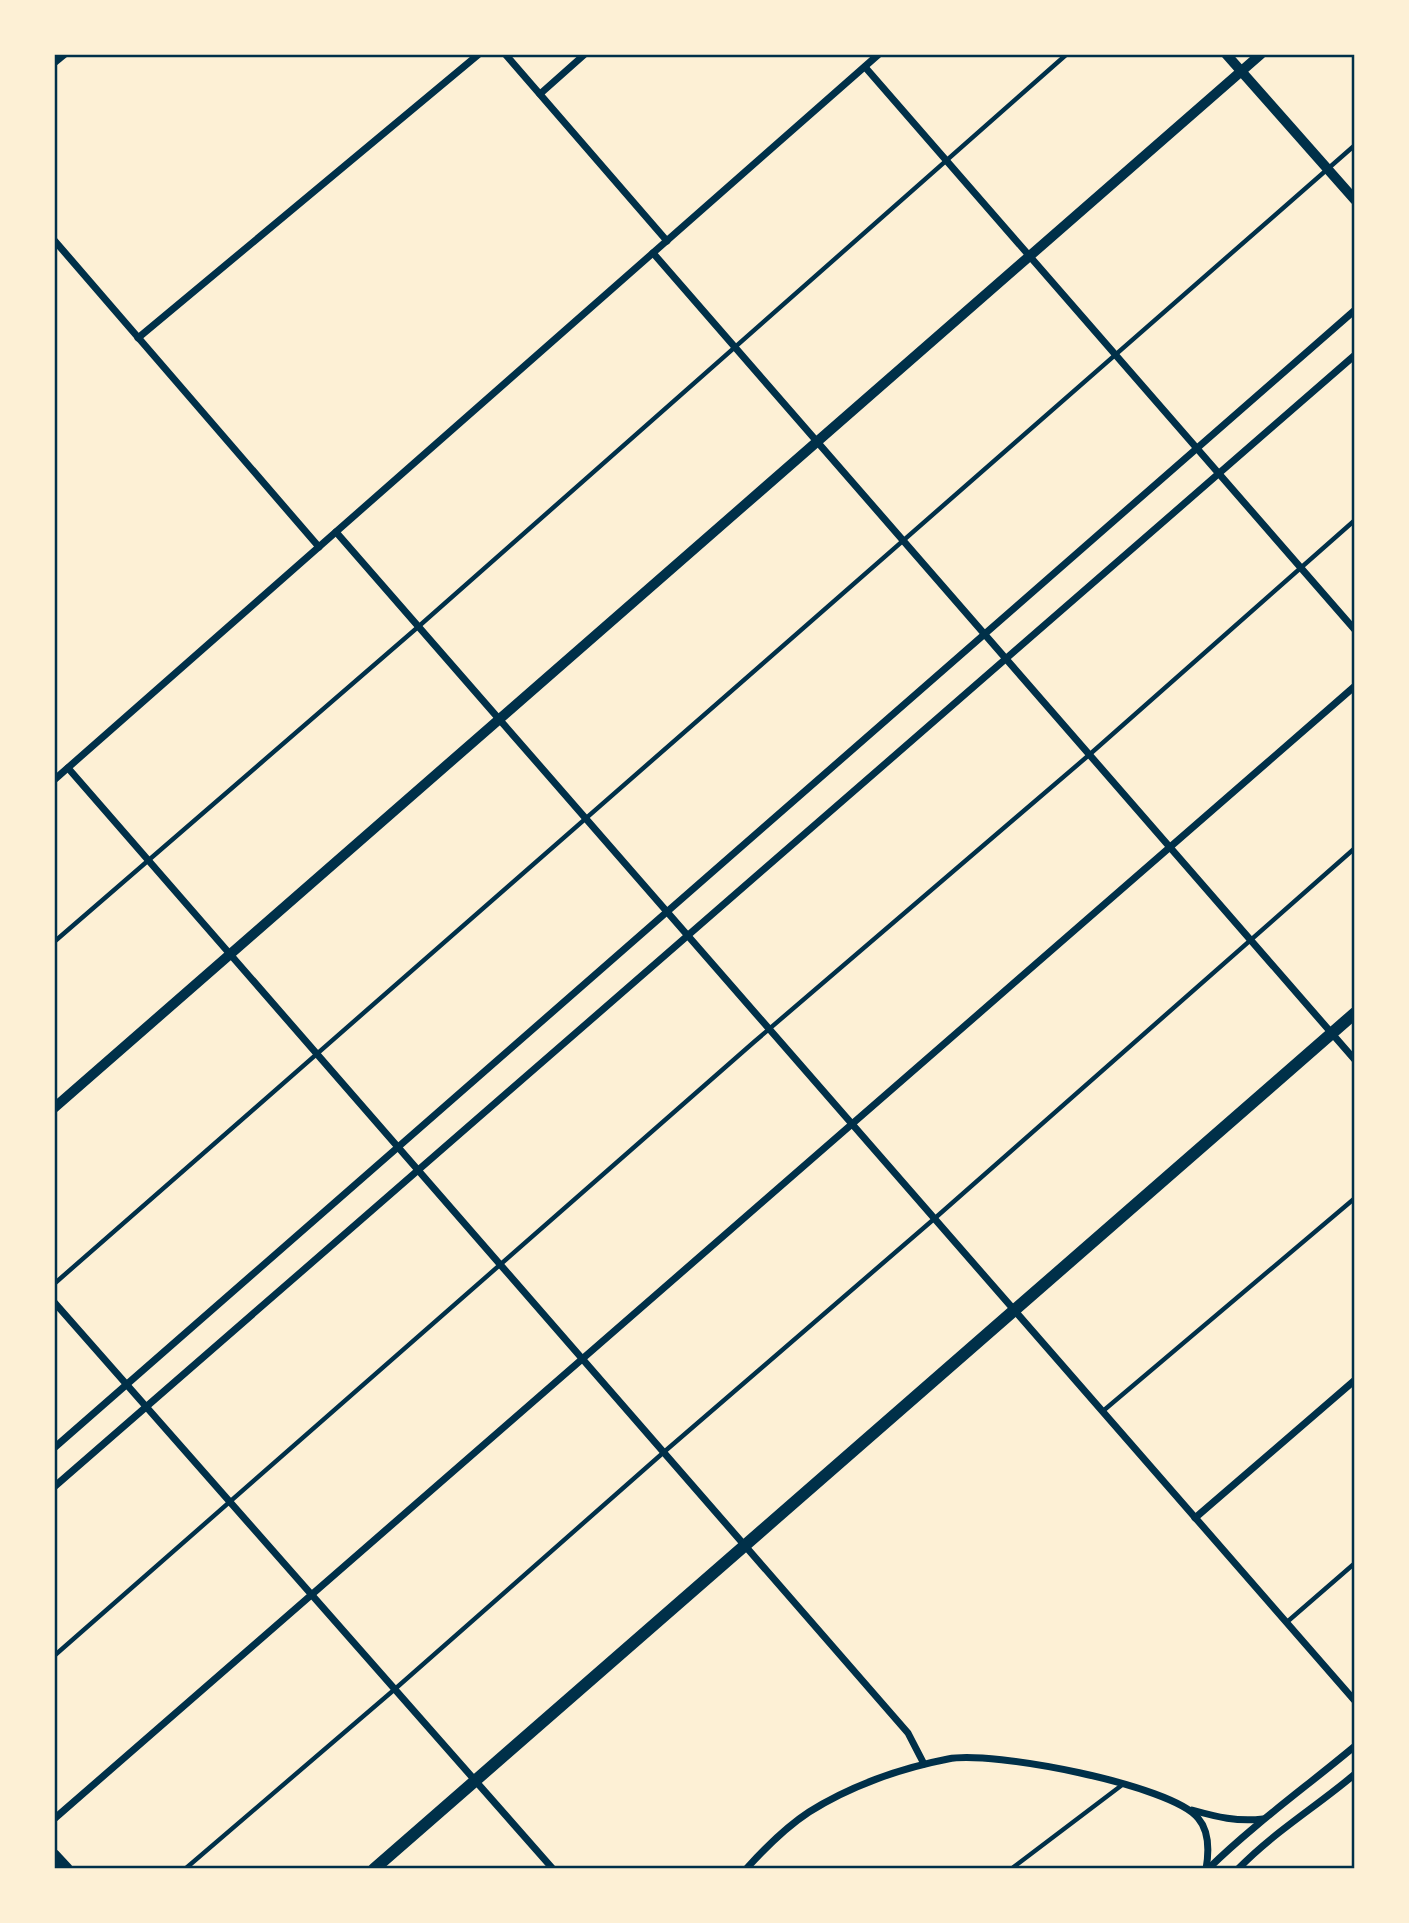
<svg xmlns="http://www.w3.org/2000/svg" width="1409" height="1923" viewBox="0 0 1409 1923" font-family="'Exo 2',sans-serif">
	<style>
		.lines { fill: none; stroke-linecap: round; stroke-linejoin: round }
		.service { stroke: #003049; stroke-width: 4.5 }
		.minor { stroke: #003049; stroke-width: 7 }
		.tertiary { stroke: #003049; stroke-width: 10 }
		.secondary { stroke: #003049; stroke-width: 12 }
		.neatline { fill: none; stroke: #003049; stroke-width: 2.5 }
	</style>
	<rect width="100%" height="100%" fill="#fdf0d5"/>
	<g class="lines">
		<g class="service">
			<path d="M54,942L418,627L1067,54"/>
			<path d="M54,1284L1355,145"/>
			<path d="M1103,1411L1355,1198"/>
			<path d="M1287,1622L1355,1563"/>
			<path d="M54,1656L754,1042L1089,755L1355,520"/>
			<path d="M185,1869L395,1689L664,1452L934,1219L1355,848"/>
			<path d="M1011,1869L1122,1785"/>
		</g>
		<g class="minor">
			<path d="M505,54L667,241"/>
			<path d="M54,63L65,54"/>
			<path d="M865,67L1355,630"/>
			<path d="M540,94L585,54"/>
			<path d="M54,240L319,547"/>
			<path d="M653,253L1355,1060"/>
			<path d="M138,338L479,54"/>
			<path d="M336,532L1355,1701"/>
			<path d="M68,768L908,1733L924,1764"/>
			<path d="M54,780L879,54"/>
			<path d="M54,1302L553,1869"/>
			<path d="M54,1448L1355,310"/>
			<path d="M54,1487L1355,355"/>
			<path d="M1195,1518L1355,1380"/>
			<path d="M1192,1810C1217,1817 1237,1822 1263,1819"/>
			<path d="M54,1819L1355,686"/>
			<path d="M746,1869C765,1848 786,1827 809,1812C850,1786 901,1768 948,1759C991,1750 1172,1785 1198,1818C1210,1832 1209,1852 1206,1869"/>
			<path d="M1208,1869C1254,1824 1306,1787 1355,1746"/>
			<path d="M1238,1869C1274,1832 1316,1807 1355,1774"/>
		</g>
		<g class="tertiary">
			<path d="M1226,54L1355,200"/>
			<path d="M54,1108L1261,54"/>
		</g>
		<g class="secondary">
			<path d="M54,1855L67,1869"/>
			<path d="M374,1869L1355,1013"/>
		</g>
	</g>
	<rect width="1409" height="1923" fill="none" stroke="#fdf0d5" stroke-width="112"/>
	<rect x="56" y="56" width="1297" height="1811" class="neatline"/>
</svg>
